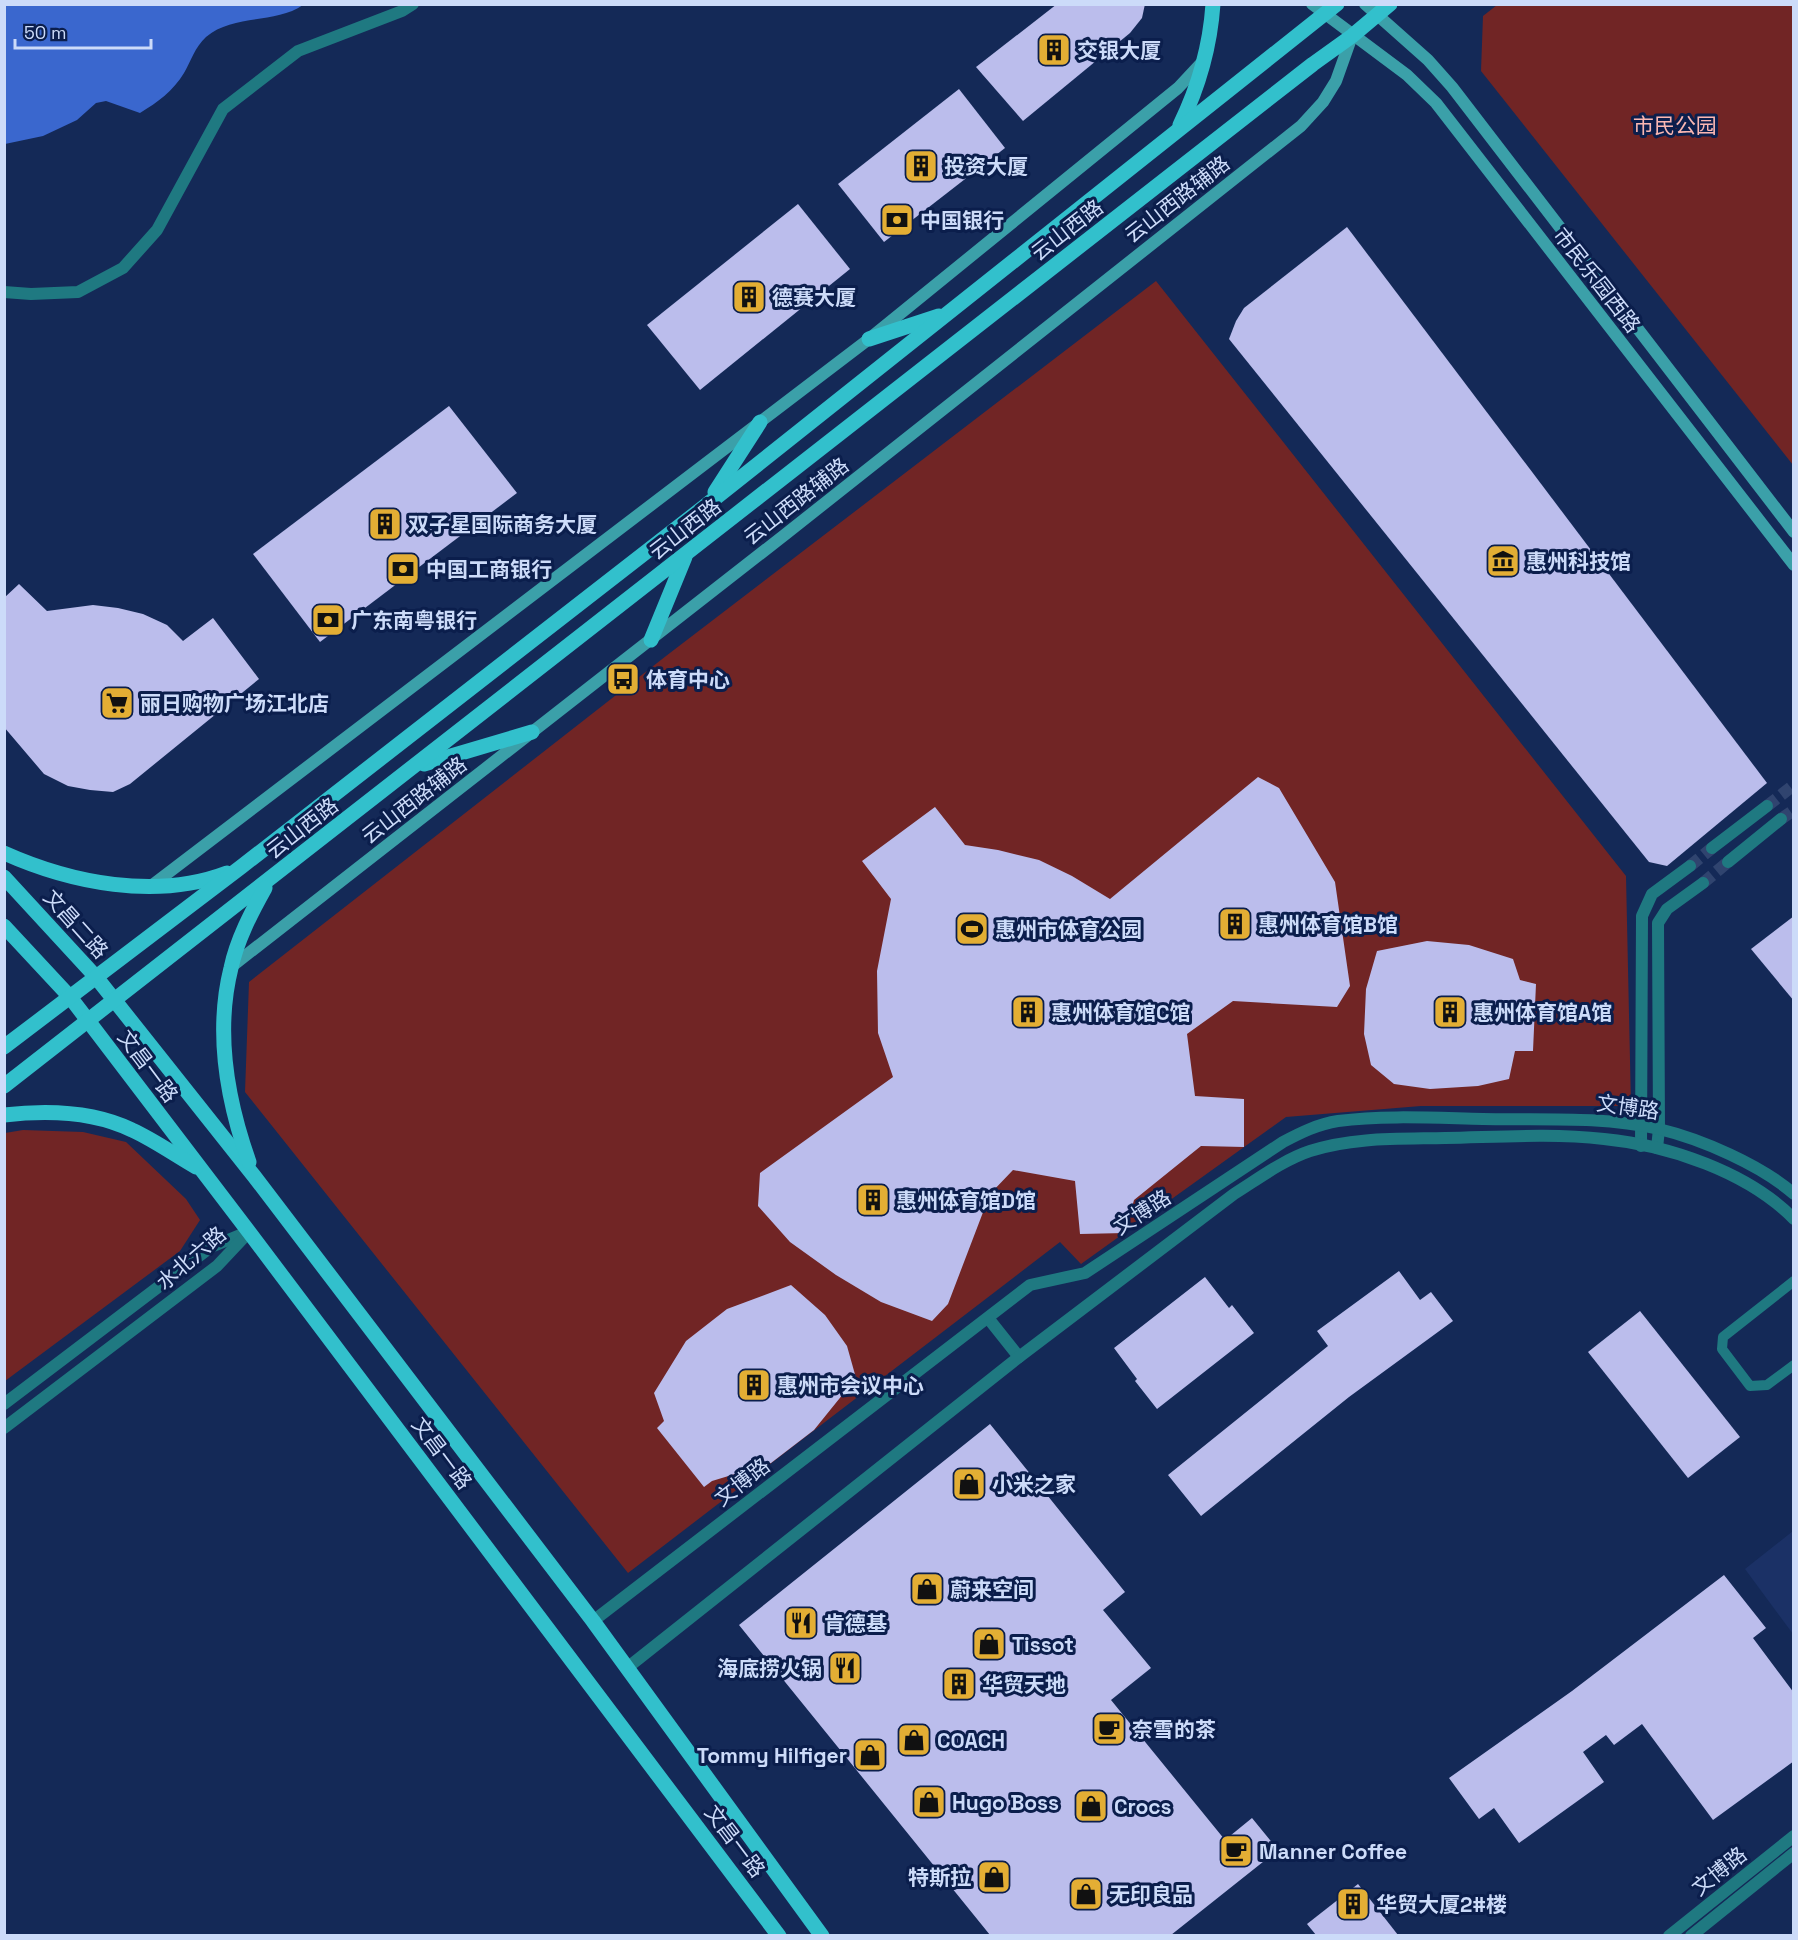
<svg xmlns="http://www.w3.org/2000/svg" width="1798" height="1940" viewBox="0 0 1798 1940" font-family="'Space Grotesk','Noto Sans SC',sans-serif">
	<style>
		.built { fill: #1b3166 }
		.green { fill: #712525 }
		.water { fill: #3a67ce }
		.building { fill: #bbbdec }
		.lines { fill: none; stroke-linecap: round; stroke-linejoin: round }
		.street-tunnel { stroke: #30446f; stroke-width: 12; stroke-dasharray: 12 6; stroke-linecap: butt }
		.lane { stroke: #1f7981; stroke-width: 10 }
		.street { stroke: #1f7981; stroke-width: 12 }
		.secondary { stroke: #3ba0a9; stroke-width: 12 }
		.primary { stroke: #32c0cc; stroke-width: 15 }
		.labels { text-anchor: middle; dominant-baseline: central; stroke-width: 6; stroke-linejoin: round; paint-order: stroke }
		.poi-label { font-size: 21px; font-weight: bold; fill: #ccdbf9; stroke: #0b1e4c; text-anchor: start }
		.park-label { font-size: 21px; fill: #fab7b2; stroke: #0b1e4c }
		.street-label { font-size: 21px; fill: #ccdbf9; stroke: #0b1e4c }
	</style>
	<rect width="100%" height="100%" fill="#142957"/>
	<path class="built" d="M1793,1531V1634L1745,1569Z"/>
	<g class="green">
		<path d="M1497,5H1793V465L1481,71L1483,16Z"/>
		<path d="M1156,281L1626,876L1631,1106H1421L1286,1117L1081,1264L1060,1242L628,1573L245,1092L249,982L666,656Z"/>
		<path d="M23,1130L83,1132L126,1142L186,1199L200,1220L180,1251L5,1381V1133Z"/>
	</g>
	<path class="water" d="M5,4H303V5C276,24 233,14 206,37C195,47 191,61 184,73C173,91 158,102 140,113L106,101L96,103L77,120L43,136L5,144Z"/>
	<g class="building">
		<path d="M1057,4H1145L1142,18L1130,33L1023,121L976,67Z"/>
		<path d="M959,89L1005,148L884,242L838,184Z"/>
		<path d="M798,204L850,269L700,390L647,325Z"/>
		<path d="M1347,227L1767,783L1667,866L1649,862L1229,339L1236,321L1244,308Z"/>
		<path d="M449,406L517,493L320,642L253,554Z"/>
		<path d="M19,584L47,611L93,605L118,608L143,614L167,625L183,641L213,618L259,679L130,784L113,792L90,790L68,786L44,774L4,727V598Z"/>
		<path d="M1258,777L1279,788L1335,882L1350,986L1337,1007L1233,1001L1187,1034L1195,1096L1244,1099V1147L1201,1146L1134,1200L1125,1233L1080,1234L1075,1181L1013,1170L990,1194L948,1304L932,1321L881,1302L836,1275L790,1242L758,1206L760,1173L893,1077L878,1033L877,971L891,899L862,861L935,807L965,845L998,850L1039,860L1072,876L1110,899Z"/>
		<path d="M1794,916V1001L1751,949Z"/>
		<path d="M1427,941L1469,945L1513,959L1520,980L1536,984L1533,1051H1515L1509,1079L1478,1086L1430,1089L1394,1084L1371,1065L1364,1034L1366,989L1377,951Z"/>
		<path d="M1399,1271L1420,1300L1431,1292L1453,1321L1349,1397L1201,1516L1168,1475L1328,1346L1317,1331Z"/>
		<path d="M1205,1277L1229,1308L1232,1305L1254,1333L1157,1409L1135,1381L1137,1379L1114,1348Z"/>
		<path d="M791,1285L825,1315L847,1346L856,1378L814,1430L771,1463L712,1481L704,1487L657,1428L664,1421L654,1393L686,1341L727,1309Z"/>
		<path d="M1640,1311L1740,1437L1688,1478L1588,1352Z"/>
		<path d="M990,1424L1125,1592L1103,1610L1151,1668L1111,1700L1225,1840L1252,1818L1278,1850L1171,1935H990L739,1625Z"/>
		<path d="M1724,1575L1766,1628L1753,1638L1794,1693V1761L1713,1820L1642,1724L1614,1745L1606,1735L1583,1752L1604,1782L1519,1843L1494,1808L1479,1819L1449,1778L1572,1691Z"/>
		<path d="M1358,1884L1398,1935H1316L1307,1924Z"/>
	</g>
	<g class="lines">
		<g class="street-tunnel">
			<path d="M1767,806L1794,785"/>
			<path d="M1781,819L1794,810"/>
			<path d="M1690,866L1712,848"/>
			<path d="M1703,883L1728,862"/>
		</g>
		<path class="lane" d="M1794,1281L1723,1337L1722,1349L1750,1386L1767,1385L1794,1365"/>
		<g class="street">
			<path d="M4,292L31,294L78,292L123,268L157,230L223,109L298,51L402,11L413,4"/>
			<path d="M1712,848L1767,806"/>
			<path d="M1728,862L1781,819"/>
			<path d="M1641,1146L1642,916L1652,894L1690,866"/>
			<path d="M1657,1148L1659,1129L1658,923L1667,909L1703,883"/>
			<path d="M988,1318L1019,1357"/>
			<path d="M4,1404L211,1247L245,1233"/>
			<path d="M4,1428L217,1266L249,1232"/>
			<path d="M593,1621L1030,1285L1085,1273L1283,1142C1300,1133 1318,1124 1338,1121C1385,1115 1435,1118 1483,1119C1542,1120 1602,1116 1659,1129C1701,1139 1761,1165 1794,1194"/>
			<path d="M627,1668L1019,1357L1234,1194C1258,1179 1283,1160 1310,1151C1353,1137 1400,1139 1445,1138C1498,1137 1551,1133 1604,1139C1668,1145 1748,1172 1794,1219"/>
			<path d="M1669,1936L1794,1836"/>
			<path d="M1691,1936L1794,1853"/>
		</g>
		<g class="secondary">
			<path d="M1312,4L1407,75L1436,103L1794,565"/>
			<path d="M1365,4L1428,60L1452,87L1794,532"/>
			<path d="M151,886L869,339L1178,88L1205,59"/>
			<path d="M231,967L787,533L1301,126L1323,102L1336,81L1352,36"/>
		</g>
		<g class="primary">
			<path d="M1180,125C1199,86 1210,48 1213,4"/>
			<path d="M869,339L939,316"/>
			<path d="M715,492L760,422"/>
			<path d="M651,640L685,557"/>
			<path d="M424,764L532,732"/>
			<path d="M4,853C71,883 156,900 227,873"/>
			<path d="M4,877L96,977L254,1176L593,1621L822,1936"/>
			<path d="M4,926L70,997L249,1232L779,1936"/>
			<path d="M4,1047L241,867L709,503L1337,4"/>
			<path d="M4,1086L1313,64L1352,36L1390,4"/>
			<path d="M4,1115C47,1110 93,1111 132,1130C154,1140 175,1155 196,1167"/>
			<path d="M249,1162C227,1100 215,1032 231,968C237,940 251,913 265,888"/>
		</g>
	</g>
	<defs>
		<g id="building-square" transform="scale(1.725)"><rect x="-9" y="-9" width="18" height="18" rx="4" fill="#e3ae34" stroke="#0b1e4c"/><path d="M-4-6H4V6H1V3H-1V6H-4ZM-2.5-4.3h1.7v1.8h-1.7ZM.8-4.3h1.7v1.8H.8ZM-2.5-1h1.7V.8h-1.7ZM.8-1h1.7V.8H.8Z" fill="#111"/></g>
		<g id="bank-square" transform="scale(1.725)"><rect x="-9" y="-9" width="18" height="18" rx="4" fill="#e3ae34" stroke="#0b1e4c"/><path d="M-6-4H6V4H-6ZM0-2.3a2.3 2.3 0 1 0 0 4.6a2.3 2.3 0 1 0 0-4.6Z" fill="#111"/></g>
		<g id="museum-square" transform="scale(1.725)"><rect x="-9" y="-9" width="18" height="18" rx="4" fill="#e3ae34" stroke="#0b1e4c"/><path d="M0-6L6-3V-2H-6V-3ZM-5-1h2V3h-2ZM-1-1h2V3h-2ZM3-1h2V3H3ZM-6 4H6V6H-6Z" fill="#111"/></g>
		<g id="bus-square" transform="scale(1.725)"><rect x="-9" y="-9" width="18" height="18" rx="4" fill="#e3ae34" stroke="#0b1e4c"/><path d="M-5-6H5V4H4V6H2V4H-2V6H-4V4H-5ZM-3.5-4V0h7V-4ZM-3.5 1.2v1.5H-2V1.2ZM2 1.2v1.5H3.5V1.2Z" fill="#111"/></g>
		<g id="supermarket-square" transform="scale(1.725)"><rect x="-9" y="-9" width="18" height="18" rx="4" fill="#e3ae34" stroke="#0b1e4c"/><path d="M-6-5.5h2.5l.6 2H6L4.5 2H-2.5L-4.4-4H-6ZM-1.5 3.2a1.3 1.3 0 1 0 .1 0ZM3 3.2a1.3 1.3 0 1 0 .1 0Z" fill="#111"/></g>
		<g id="stadium-square" transform="scale(1.725)"><rect x="-9" y="-9" width="18" height="18" rx="4" fill="#e3ae34" stroke="#0b1e4c"/><path d="M0-5a6.5 5 0 1 0 0 10a6.5 5 0 1 0 0-10ZM-3.5-1.8h7v3.6h-7Z" fill="#111"/></g>
		<g id="shop-square" transform="scale(1.725)"><rect x="-9" y="-9" width="18" height="18" rx="4" fill="#e3ae34" stroke="#0b1e4c"/><path d="M-5-2.5h2.3a2.7 3.5 0 0 1 5.4 0H5L5.5 6h-11ZM-1.5-2.5h3a1.5 2.3 0 0 0-3 0Z" fill="#111"/></g>
		<g id="restaurant-square" transform="scale(1.725)"><rect x="-9" y="-9" width="18" height="18" rx="4" fill="#e3ae34" stroke="#0b1e4c"/><path d="M-5-6h1v4h1v-4h1v4h1v-4h1v5L-1.5 .5V6h-2V.5L-5-1ZM5-6V6H3V1.5H1.5Q1.5-4 5-6Z" fill="#111"/></g>
		<g id="cafe-square" transform="scale(1.725)"><rect x="-9" y="-9" width="18" height="18" rx="4" fill="#e3ae34" stroke="#0b1e4c"/><path d="M-5.5-4.5H6V0H3Q3 3.5 0 3.5H-2.5Q-5.5 3.5-5.5 0ZM3-3.2v2h1.7v-2ZM-6 4.5H4V6H-6Z" fill="#111"/></g>
	</defs>
	<g fill-rule="evenodd">
		<use href="#building-square" x="1054" y="50"/>
		<use href="#building-square" x="921" y="166"/>
		<use href="#bank-square" x="897" y="220"/>
		<use href="#building-square" x="749" y="297"/>
		<use href="#building-square" x="385" y="524"/>
		<use href="#museum-square" x="1503" y="561"/>
		<use href="#bank-square" x="403" y="569"/>
		<use href="#bank-square" x="328" y="620"/>
		<use href="#bus-square" x="623" y="679"/>
		<use href="#supermarket-square" x="117" y="703"/>
		<use href="#building-square" x="1235" y="924"/>
		<use href="#stadium-square" x="972" y="929"/>
		<use href="#building-square" x="1028" y="1012"/>
		<use href="#building-square" x="1450" y="1012"/>
		<use href="#building-square" x="873" y="1200"/>
		<use href="#building-square" x="754" y="1385"/>
		<use href="#shop-square" x="969" y="1484"/>
		<use href="#shop-square" x="927" y="1589"/>
		<use href="#restaurant-square" x="801" y="1623"/>
		<use href="#shop-square" x="989" y="1644"/>
		<use href="#restaurant-square" x="845" y="1668"/>
		<use href="#building-square" x="959" y="1684"/>
		<use href="#cafe-square" x="1109" y="1729"/>
		<use href="#shop-square" x="914" y="1740"/>
		<use href="#shop-square" x="870" y="1755"/>
		<use href="#shop-square" x="929" y="1802"/>
		<use href="#shop-square" x="1091" y="1806"/>
		<use href="#cafe-square" x="1236" y="1851"/>
		<use href="#shop-square" x="994" y="1877"/>
		<use href="#shop-square" x="1086" y="1894"/>
		<use href="#building-square" x="1353" y="1904"/>
	</g>
	<g class="labels">
		<g class="poi-label">
			<text x="1077" y="50">交银大厦</text>
			<text x="944" y="166">投资大厦</text>
			<text x="920" y="220">中国银行</text>
			<text x="772" y="297">德赛大厦</text>
			<text x="408" y="524">双子星国际商务大厦</text>
			<text x="1526" y="561">惠州科技馆</text>
			<text x="426" y="569">中国工商银行</text>
			<text x="351" y="620">广东南粤银行</text>
			<text x="646" y="679">体育中心</text>
			<text x="140" y="703">丽日购物广场江北店</text>
			<text x="1258" y="924">惠州体育馆B馆</text>
			<text x="995" y="929">惠州市体育公园</text>
			<text x="1051" y="1012">惠州体育馆C馆</text>
			<text x="1473" y="1012">惠州体育馆A馆</text>
			<text x="896" y="1200">惠州体育馆D馆</text>
			<text x="777" y="1385">惠州市会议中心</text>
			<text x="992" y="1484">小米之家</text>
			<text x="950" y="1589">蔚来空间</text>
			<text x="824" y="1623">肯德基</text>
			<text x="1012" y="1644">Tissot</text>
			<text x="822" y="1668" text-anchor="end">海底捞火锅</text>
			<text x="982" y="1684">华贸天地</text>
			<text x="1132" y="1729">奈雪的茶</text>
			<text x="937" y="1740">COACH</text>
			<text x="847" y="1755" text-anchor="end">Tommy Hilfiger</text>
			<text x="952" y="1802">Hugo Boss</text>
			<text x="1114" y="1806">Crocs</text>
			<text x="1259" y="1851">Manner Coffee</text>
			<text x="971" y="1877" text-anchor="end">特斯拉</text>
			<text x="1109" y="1894">无印良品</text>
			<text x="1376" y="1904">华贸大厦2#楼</text>
		</g>
		<g class="park-label">
			<text x="1675" y="125">市民公园</text>
		</g>
		<g class="street-label">
			<text transform="translate(1177 199) rotate(-38)">云山西路辅路</text>
			<text transform="translate(1067 230) rotate(-38)">云山西路</text>
			<text transform="translate(1597 280) rotate(52)">市民乐园西路</text>
			<text transform="translate(796 501) rotate(-38)">云山西路辅路</text>
			<text transform="translate(685 529) rotate(-38)">云山西路</text>
			<text transform="translate(414 800) rotate(-38)">云山西路辅路</text>
			<text transform="translate(302 828) rotate(-38)">云山西路</text>
			<text transform="translate(76 924) rotate(48)">文昌二路</text>
			<text transform="translate(148 1066) rotate(53)">文昌一路</text>
			<text transform="translate(1628 1107) rotate(8)">文博路</text>
			<text transform="translate(1142 1212) rotate(-33)">文博路</text>
			<text transform="translate(191 1258) rotate(-41)">水北六路</text>
			<text transform="translate(442 1453) rotate(53)">文昌一路</text>
			<text transform="translate(742 1482) rotate(-38)">文博路</text>
			<text transform="translate(735 1841) rotate(53)">文昌一路</text>
			<text transform="translate(1719 1871) rotate(-39)">文博路</text>
		</g>
	</g>
	<rect width="1798" height="1940" fill="none" stroke="#ccdbf9" stroke-width="12"/>
	<path d="M15 39v9h136v-9" fill="none" stroke="#ccdbf9" stroke-width="3"/>
	<text x="24" y="39" font-size="18" fill="#ccdbf9" stroke="#0b1e4c" stroke-width="4.5" paint-order="stroke">50 m</text>
</svg>
